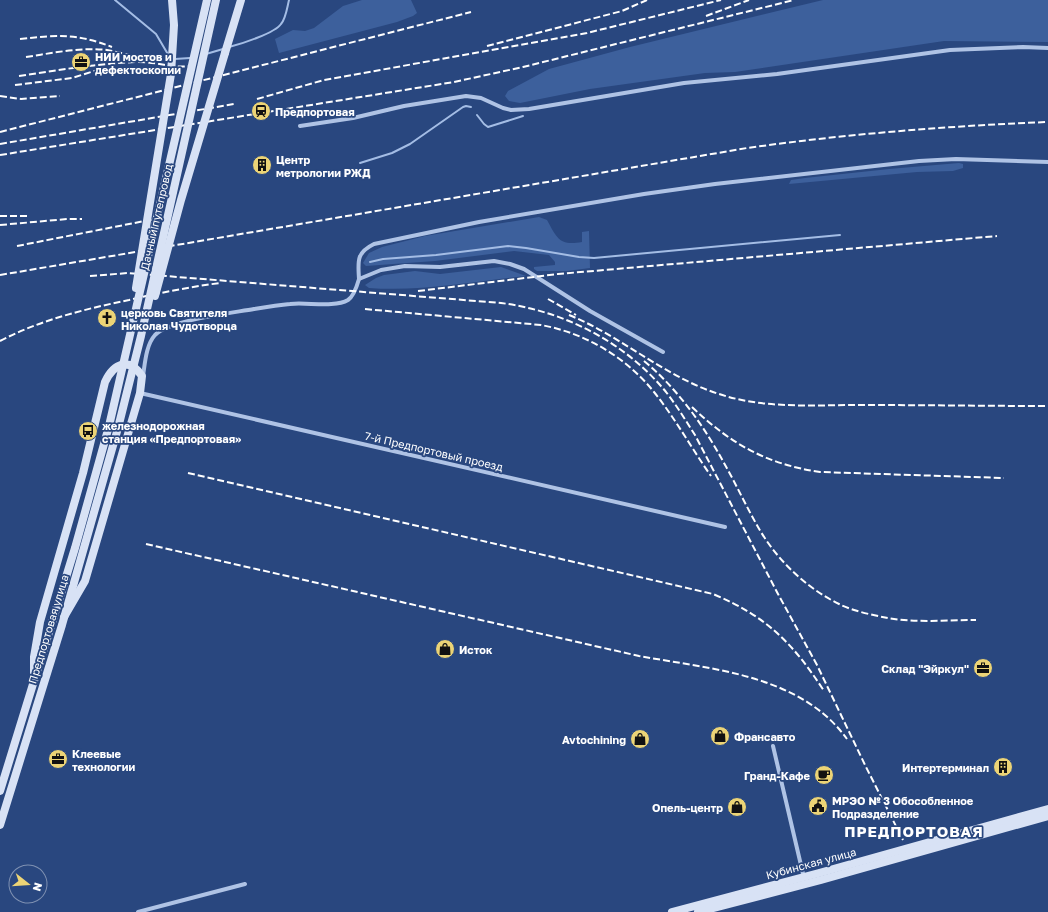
<svg xmlns="http://www.w3.org/2000/svg" width="1048" height="912" viewBox="0 0 1048 912" font-family="'Golos Text',sans-serif">
	<style>
		.green { fill: #3d609c }
		.lines { fill: none; stroke-linecap: round; stroke-linejoin: round }
		.stream { stroke: #a4bde5; stroke-width: 2 }
		.street { stroke: #afc3e5; stroke-width: 4 }
		.secondary { stroke: #d8e2f5; stroke-width: 8 }
		.rail { stroke: #fff; stroke-width: 2; stroke-dasharray: 7 3; stroke-linecap: butt }
		.secondary-bridge { stroke: #d8e2f5; stroke-width: 8 }
		.labels { text-anchor: middle; dominant-baseline: central; stroke-width: 3.5; stroke-linejoin: round; paint-order: stroke }
		.poi-label { font-size: 11px; font-weight: bold; fill: #fff; stroke: #29477f; text-anchor: start }
		.street-label { font-size: 11px; fill: #fff; stroke: #29477f }
		.district-label { font-size: 15px; font-weight: bold; letter-spacing: 1px; fill: #fff; stroke: #29477f }
	</style>
	<rect width="100%" height="100%" fill="#29477f"/>
	<g class="green">
		<path d="M362,0H411L417,13L413,16L397,22L279,53L275,39L293,30L305,31L314,28L343,6Z"/>
		<path d="M823,0H1048V42L944,41L735,72L705,73L590,89L520,103L509,101L505,96L508,91L549,69L630,47Z"/>
		<path d="M959,163L963,164V168L953,171L917,172L789,184L791,180L805,178L889,169Z"/>
		<path d="M539,217L547,220C557,238 559,246 582,242V232L589,231L590,268L567,271H537L534,269V267L555,265V262L549,255L514,251L435,261L366,266L363,263L369,253L382,247L425,236Z"/>
		<path d="M501,267L526,276C474,281 422,292 369,288L365,285L376,278L384,275L415,271L440,274Z"/>
	</g>
	<g class="lines">
		<g class="stream">
			<path d="M115,0L156,34L169,56"/>
			<path d="M229,47C241,44 275,33 281,24C286,18 287,8 289,0"/>
			<path d="M206,54L223,49"/>
			<path d="M175,59L190,58"/>
			<path d="M477,115L484,124L488,127L523,116"/>
			<path d="M360,163L392,153L410,144L463,107L466,106L471,107"/>
			<path d="M370,262L383,259L436,255L508,246L526,248L579,257L594,258L840,235"/>
		</g>
		<g class="street">
			<path d="M300,126L353,118L404,106L466,96L481,98L503,108L511,110L529,109L684,83L777,74L950,50L1023,47L1048,48"/>
			<path d="M359,279C358,261 356,253 374,244L479,222L644,194L715,184L919,161L956,159L1048,162"/>
			<path d="M143,376C145,363 146,345 155,335C170,320 232,313 254,309C266,307 278,305 290,304C307,302 334,308 348,300C354,296 357,286 359,279L381,270L405,266L440,267L494,261L510,264L524,269L590,311L663,352"/>
			<path d="M140,393L725,527"/>
			<path d="M773,746L804,878"/>
			<path d="M138,912L245,884"/>
		</g>
		<g class="secondary">
			<path d="M225,53L241,0"/>
			<path d="M34,679V657L40,622L83,473L105,382C114,363 129,357 142,376L140,393L85,581L64,617"/>
			<path d="M0,791L75,548L109,426"/>
			<path d="M0,825L62,625L118,428"/>
			<path d="M672,912L819,873L1048,809"/>
			<path d="M698,912L821,880L1048,816"/>
		</g>
		<g class="rail">
			<path d="M706,16L749,0"/>
			<path d="M20,39C58,35 76,33 112,47"/>
			<path d="M487,46L622,11L647,0"/>
			<path d="M26,57C53,53 80,47 107,50C119,52 132,56 144,59"/>
			<path d="M96,74L126,70"/>
			<path d="M19,76C58,70 96,64 135,62C157,61 173,70 196,65"/>
			<path d="M15,85L72,78L104,68"/>
			<path d="M0,96L21,99L60,96"/>
			<path d="M257,99L324,80L587,33L721,0"/>
			<path d="M0,132L471,12"/>
			<path d="M0,144L234,104"/>
			<path d="M0,155L454,82L523,67L794,0"/>
			<path d="M0,216H28"/>
			<path d="M0,225L68,219H82"/>
			<path d="M17,246L165,217"/>
			<path d="M0,275L747,148C847,134 947,126 1048,122"/>
			<path d="M90,276L128,273L501,303C564,311 625,342 666,392C677,406 686,421 695,435L778,594L817,665L866,767L903,840"/>
			<path d="M418,291L558,274L997,236"/>
			<path d="M548,299L576,315"/>
			<path d="M365,309L541,325C585,333 626,357 654,392C675,418 692,449 711,476"/>
			<path d="M569,315C621,336 665,377 719,394C764,409 813,405 860,405C923,405 985,406 1048,406"/>
			<path d="M0,341C40,320 85,309 129,300C159,293 189,287 220,283"/>
			<path d="M644,361C677,388 704,426 724,463C736,484 746,506 758,527C776,559 806,588 839,604C853,611 872,615 888,618C916,623 947,620 976,620"/>
			<path d="M692,407C731,444 766,464 820,472L1004,478"/>
			<path d="M188,473L713,594C766,616 793,643 824,691"/>
			<path d="M146,544L639,656C710,669 800,674 847,739"/>
		</g>
		<g class="secondary-bridge">
			<path d="M136,288L171,74L174,25L172,0"/>
			<path d="M155,296L181,200L225,53"/>
			<path d="M109,426L207,0"/>
			<path d="M118,428L141,336L216,0"/>
		</g>
	</g>
	<defs>
		<g id="office-disc" transform="scale(1)"><circle r="9.5" fill="#ecd476" stroke="#29477f"/><path d="M-6-3h4V-5.5h4V-3h4V5H-6ZM-1-4.5V-3h2v-1.5ZM-6 0V1H6V0Z" fill="#111"/></g>
		<g id="station-disc" transform="scale(1)"><circle r="9.5" fill="#ecd476" stroke="#29477f"/><path d="M-3-6H3Q5-6 5-4V2Q5 4 3 4L4.5 6H3L1.5 4h-3L-3 6H-4.5L-3 4Q-5 4-5 2V-4Q-5-6-3-6ZM-3.5-4v3h7v-3ZM-3.5 1v1.5H-2V1ZM2 1v1.5H3.5V1Z" fill="#111"/></g>
		<g id="building-disc" transform="scale(1)"><circle r="9.5" fill="#ecd476" stroke="#29477f"/><path d="M-4-6H4V6H1V3H-1V6H-4ZM-2.5-4.3h1.7v1.8h-1.7ZM.8-4.3h1.7v1.8H.8ZM-2.5-1h1.7V.8h-1.7ZM.8-1h1.7V.8H.8Z" fill="#111"/></g>
		<g id="church-disc" transform="scale(1)"><circle r="9.5" fill="#ecd476" stroke="#29477f"/><path d="M-1.2-6h2.4v3.5h3.3v2.4h-3.3V6h-2.4V-.1h-3.3v-2.4h3.3Z" fill="#111"/></g>
		<g id="bus-disc" transform="scale(1)"><circle r="9.5" fill="#ecd476" stroke="#29477f"/><path d="M-5-6H5V4H4V6H2V4H-2V6H-4V4H-5ZM-3.5-4V0h7V-4ZM-3.5 1.2v1.5H-2V1.2ZM2 1.2v1.5H3.5V1.2Z" fill="#111"/></g>
		<g id="shop-disc" transform="scale(1)"><circle r="9.5" fill="#ecd476" stroke="#29477f"/><path d="M-5-2.5h2.3a2.7 3.5 0 0 1 5.4 0H5L5.5 6h-11ZM-1.5-2.5h3a1.5 2.3 0 0 0-3 0Z" fill="#111"/></g>
		<g id="cafe-disc" transform="scale(1)"><circle r="9.5" fill="#ecd476" stroke="#29477f"/><path d="M-5.5-4.5H6V0H3Q3 3.5 0 3.5H-2.5Q-5.5 3.5-5.5 0ZM3-3.2v2h1.7v-2ZM-6 4.5H4V6H-6Z" fill="#111"/></g>
		<g id="civic-disc" transform="scale(1)"><circle r="9.5" fill="#ecd476" stroke="#29477f"/><path d="M-.6-6.5H3V-4.5H.6V-3L4-1V1h2V6H-6V1h2V-1L-.6-3ZM-1.2 2.5V6h2.4V2.5Z" fill="#111"/></g>
	</defs>
	<g fill-rule="evenodd">
		<use href="#office-disc" x="81" y="62"/>
		<use href="#station-disc" x="261" y="111"/>
		<use href="#building-disc" x="262" y="165"/>
		<use href="#church-disc" x="107" y="318"/>
		<use href="#bus-disc" x="88" y="431"/>
		<use href="#shop-disc" x="445" y="649"/>
		<use href="#office-disc" x="983" y="668"/>
		<use href="#shop-disc" x="720" y="736"/>
		<use href="#shop-disc" x="640" y="739"/>
		<use href="#office-disc" x="58" y="759"/>
		<use href="#building-disc" x="1003" y="767"/>
		<use href="#cafe-disc" x="824" y="775"/>
		<use href="#civic-disc" x="818" y="806"/>
		<use href="#shop-disc" x="737" y="807"/>
	</g>
	<g class="labels">
		<g class="poi-label">
			<text x="95" y="56">НИИ мостов и<tspan x="95" dy="13">дефектоскопии</tspan></text>
			<text x="275" y="111">Предпортовая</text>
			<text x="276" y="159">Центр<tspan x="276" dy="13">метрологии РЖД</tspan></text>
			<text x="121" y="312">церковь Святителя<tspan x="121" dy="13">Николая Чудотворца</tspan></text>
			<text x="102" y="425">железнодорожная<tspan x="102" dy="13">станция «Предпортовая»</tspan></text>
			<text x="459" y="649">Исток</text>
			<text x="969" y="668" text-anchor="end">Склад "Эйркул"</text>
			<text x="734" y="736">Франсавто</text>
			<text x="626" y="739" text-anchor="end">Avtochining</text>
			<text x="72" y="753">Клеевые<tspan x="72" dy="13">технологии</tspan></text>
			<text x="989" y="767" text-anchor="end">Интертерминал</text>
			<text x="810" y="775" text-anchor="end">Гранд-Кафе</text>
			<text x="832" y="800">МРЭО № 3 Обособленное<tspan x="832" dy="13">Подразделение</tspan></text>
			<text x="723" y="807" text-anchor="end">Опель-центр</text>
		</g>
		<g class="street-label">
			<text transform="translate(156 217) rotate(-77)">Дачный путепровод</text>
			<text transform="translate(434 451) rotate(13)">7-й Предпортовый проезд</text>
			<text transform="translate(48 629) rotate(-73)">Предпортовая улица</text>
			<text transform="translate(811 863) rotate(-15)">Кубинская улица</text>
		</g>
		<g class="district-label">
			<text x="914" y="831">ПРЕДПОРТОВАЯ</text>
		</g>
	</g>
	<g transform="translate(28 884) rotate(107)"><circle r="19" fill="#29477f" stroke="#7f91b2"/>
	<path d="M0-3L7 15L0 10L-7 15Z" fill="#ecd476"/>
	<text y="-6" font-size="11" font-weight="bold" text-anchor="middle" fill="#ffffff">N</text>
	</g>
</svg>
